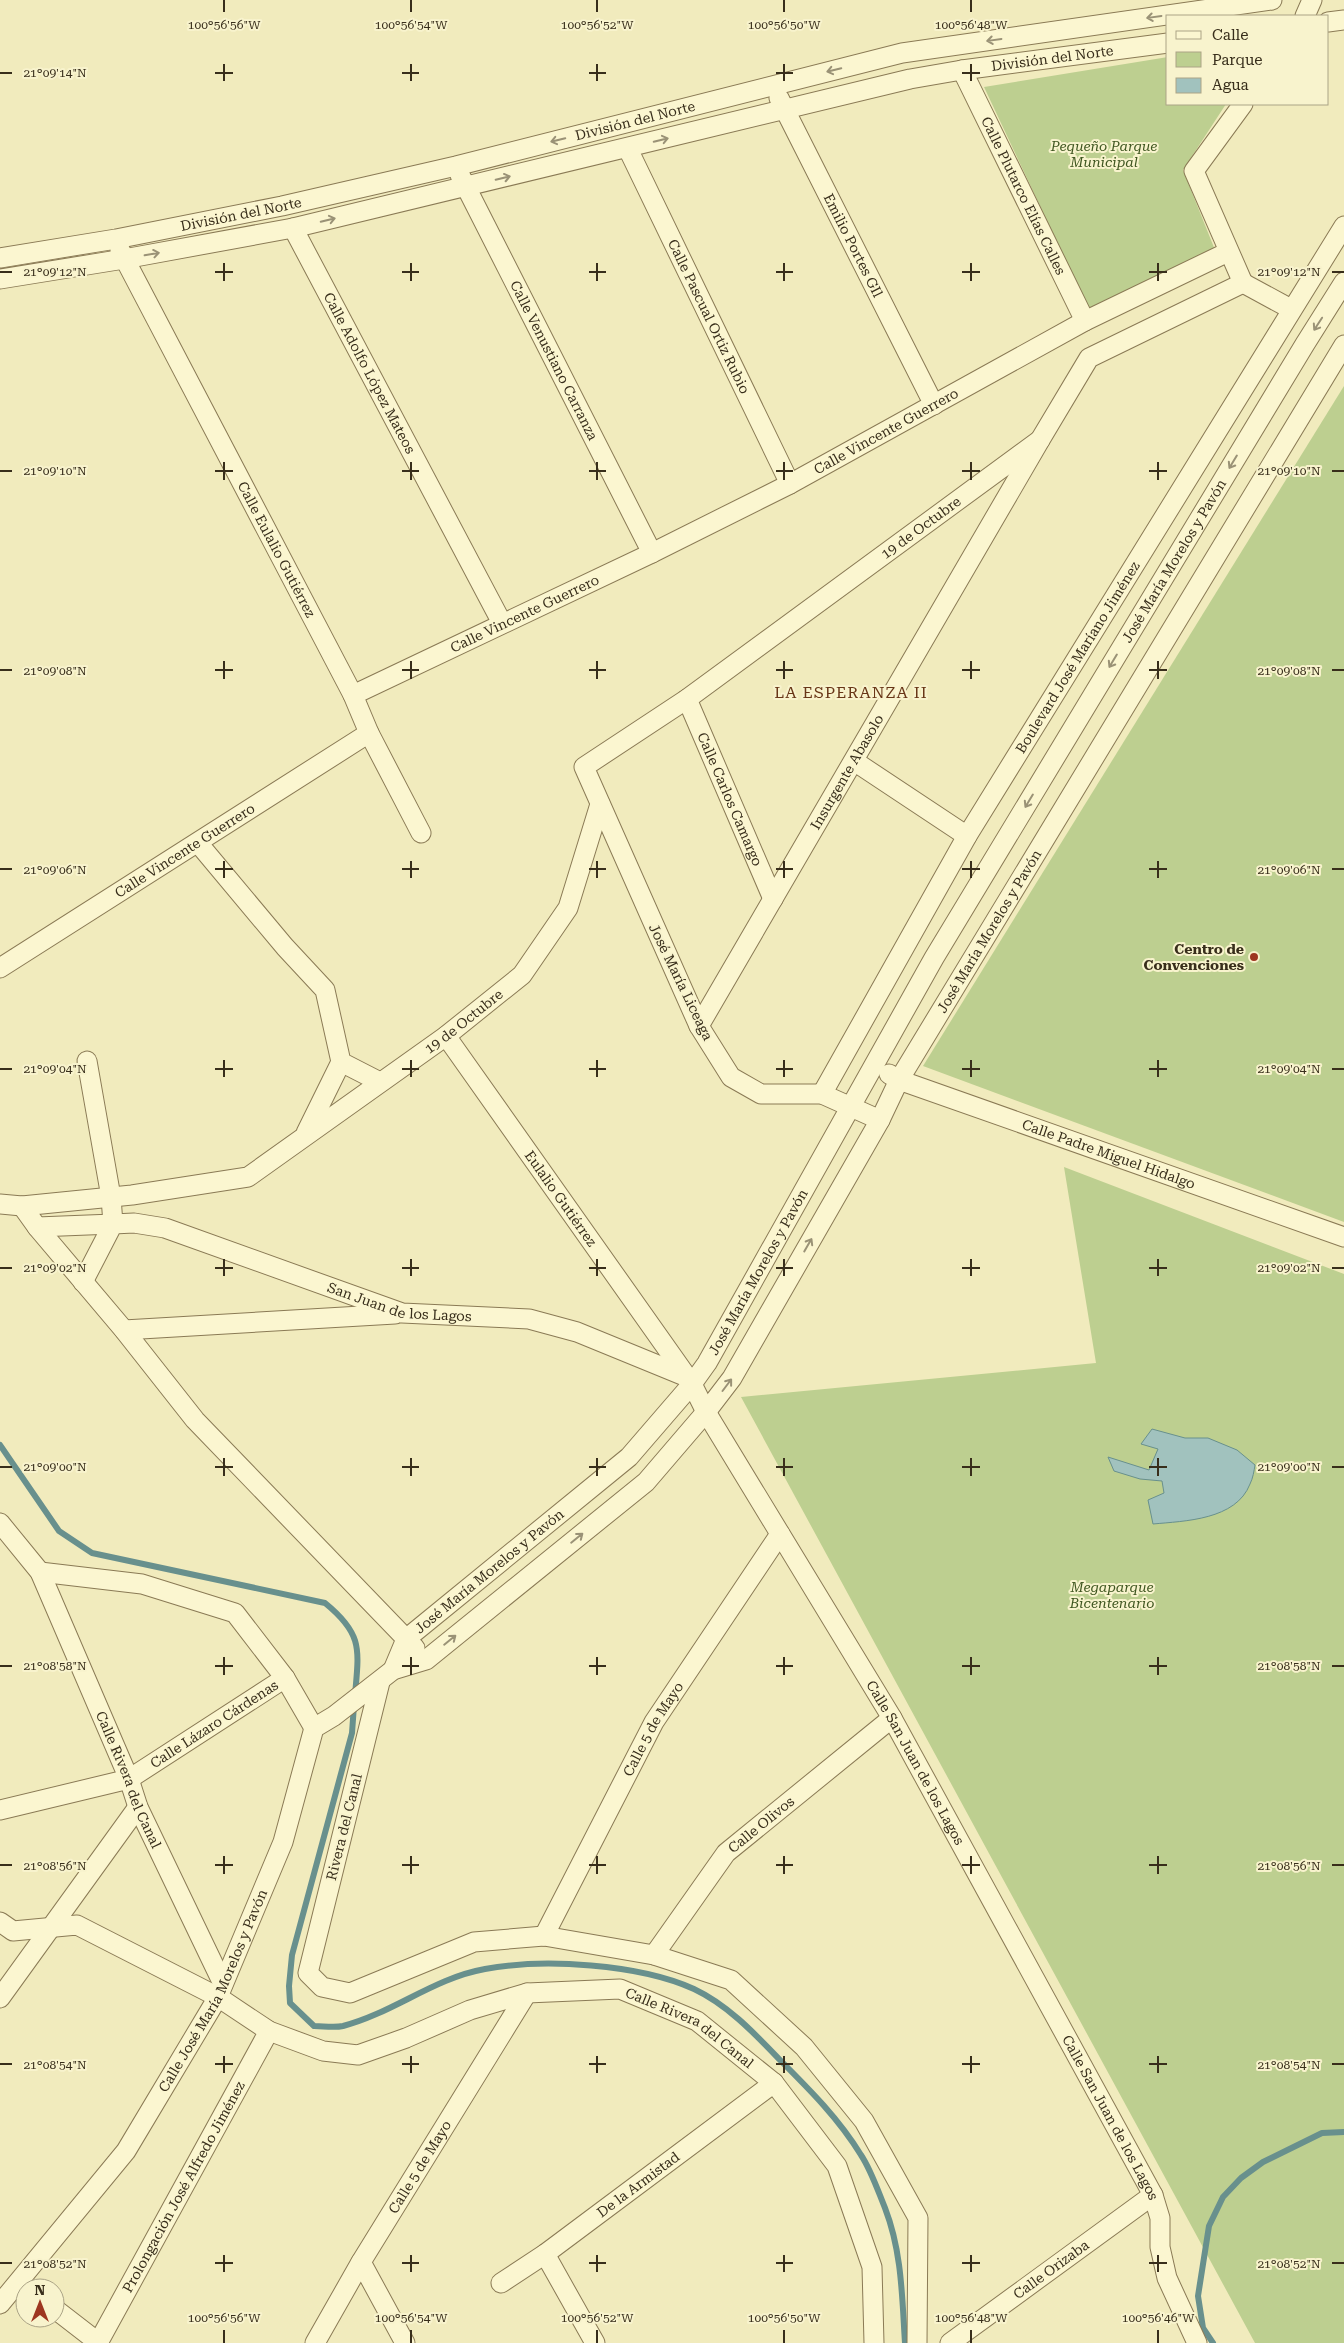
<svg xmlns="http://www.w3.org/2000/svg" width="1344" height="2343" viewBox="0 0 1344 2343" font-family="'Roboto Serif',serif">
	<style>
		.green { fill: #bdcf90 }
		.water { fill: #a1c2be; stroke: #68908d }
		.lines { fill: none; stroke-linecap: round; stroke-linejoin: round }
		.stream { stroke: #68908d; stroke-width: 6 }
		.street-casing { stroke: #8a7a55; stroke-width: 21 }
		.street { stroke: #fbf6d0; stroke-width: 19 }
		.oneway { stroke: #9a9276 }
		.ticks { fill: none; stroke: #382e1b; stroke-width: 2 }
		.poi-dot { fill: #9d3620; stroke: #f8f3cd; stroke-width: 2 }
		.labels { text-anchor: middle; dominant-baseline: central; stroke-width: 4; stroke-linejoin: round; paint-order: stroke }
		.street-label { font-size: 14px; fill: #382e1b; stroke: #f8f3cd }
		.park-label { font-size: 14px; font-style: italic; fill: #3f5620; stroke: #f8f3cd }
		.poi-label { font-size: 14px; font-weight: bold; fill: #382e1b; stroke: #f8f3cd; text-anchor: end }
		.quarter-label { font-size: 16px; letter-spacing: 1px; fill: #683617; stroke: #f8f3cd }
		.ticks-label { font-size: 12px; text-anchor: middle; fill: #382e1b; stroke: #f8f3cd; stroke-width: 4; stroke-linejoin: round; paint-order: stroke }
	</style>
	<rect width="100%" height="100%" fill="#f1ebbd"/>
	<g class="green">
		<path d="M1168,57V104H1226L1183,170L1215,250L1089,310L984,87Z"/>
		<path d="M1344,386V1222L923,1066Z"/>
		<path d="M1064,1167L1344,1274V2343H1255L741,1397L1096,1363Z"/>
	</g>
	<path class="water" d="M1152,1429L1185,1438H1208L1237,1450L1255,1465C1254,1471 1253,1478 1250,1484C1236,1520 1185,1521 1153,1524L1148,1500L1164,1493L1162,1481L1140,1479L1114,1471L1108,1457L1149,1470L1158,1449L1141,1444Z"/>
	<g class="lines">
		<g class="stream">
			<path d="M0,1445L59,1531L92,1553L325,1603C363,1634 359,1649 355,1695"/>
			<path d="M354,1705L352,1733L292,1955L289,1986L290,2003L314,2026C323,2026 334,2028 343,2026C393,2013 434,1978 485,1969C544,1958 639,1964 694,1989C728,2005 755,2034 780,2060C810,2090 839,2119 861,2155C871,2170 878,2191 885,2208C902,2252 902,2297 905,2343"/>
			<path d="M1213,2343L1203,2328L1198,2296L1209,2226L1223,2197L1241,2178L1263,2162L1322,2133L1344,2132"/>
		</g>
		<g class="street-casing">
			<g id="street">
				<path d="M1305,16L1312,0"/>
				<path d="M1328,22L1344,20"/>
				<path id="s1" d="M962,70L1085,321"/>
				<path id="s2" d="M779,98L934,405"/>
				<path id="s3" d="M628,149L790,484"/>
				<path id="s4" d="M460,175L652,553"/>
				<path id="s5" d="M293,228L502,623"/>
				<path id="s6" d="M120,250L353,695L369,733L421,833"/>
				<path id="s7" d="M0,258L116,239L282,206L456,166L902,53L1272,0"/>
				<path id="s8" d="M0,279L124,259L293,228L910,79L962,70L1168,43"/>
				<path d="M1243,283L1194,171L1243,104"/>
				<path d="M1243,283L1291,309"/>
				<path id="s9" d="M353,695L652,553L790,484L1085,321L1228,252"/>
				<path id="s10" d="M687,699L773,899"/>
				<path d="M854,761L967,836"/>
				<path d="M198,843L285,947L325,990L341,1062L380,1082"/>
				<path id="s11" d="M0,968L369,733"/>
				<path id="s12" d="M699,1026L1040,440L1089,358L1243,283"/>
				<path id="s13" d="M446,1036L692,1384L706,1412L892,1718L1153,2195L1160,2218V2247L1167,2278L1197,2343"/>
				<path id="s14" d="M889,1074L899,1080L1344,1237"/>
				<path id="s15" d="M822,1094L967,836L1344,226"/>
				<path id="s16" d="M880,1120L822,1094H761L731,1077L699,1026L584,767L687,699L1040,440"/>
				<path d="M306,1133L341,1062"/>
				<path id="s17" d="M0,1204L22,1206L132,1195L248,1177L446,1036L522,975L568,908L600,804"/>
				<path d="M22,1206L37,1227L124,1330L195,1420L415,1648"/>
				<path d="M37,1227L113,1224L111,1197L87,1061"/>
				<path id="s18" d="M83,1282L113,1224L134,1223L165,1228L402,1313L529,1319L577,1332L687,1377"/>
				<path d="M124,1330L395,1314"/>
				<path id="s19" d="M0,1523L40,1572L129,1779L138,1807L223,1984"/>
				<path d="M40,1572L142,1584L235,1613L285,1678L314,1728"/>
				<path id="s20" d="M393,1670L406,1639L629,1457L692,1384L707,1363L934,958L1305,344L1344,282"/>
				<path d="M380,1682L308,1973L322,1987L350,1993L474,1942L544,1936L654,1955L731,1980L804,2047L864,2121L918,2218L917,2343"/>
				<path id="s21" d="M0,1810L129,1779L285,1678"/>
				<path id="s22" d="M0,1922L13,1931L77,1925L218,1997L269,2031L323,2051L358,2055L406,2038L470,2010L527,1993L620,1989L697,2021L774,2083L837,2166L872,2267L874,2343"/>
				<path id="s23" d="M544,1936L654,1722L780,1534"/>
				<path id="s24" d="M654,1955L726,1853L892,1718"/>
				<path d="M0,1998L138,1807"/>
				<path d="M545,2254L595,2343"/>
				<path d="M361,2262L405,2343"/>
				<path id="s25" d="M501,2283L545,2254L774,2083"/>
				<path id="s26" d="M0,2304L126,2151L218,1997L283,1842L314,1728L334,1716L393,1670L426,1660L646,1482L706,1412L732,1378L880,1120L899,1080L1344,345"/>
				<path d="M55,2309L99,2343"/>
				<path id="s27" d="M98,2343L269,2031"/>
				<path id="s28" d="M315,2343L361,2262L527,1993"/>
				<path id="s29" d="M950,2343L1153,2195"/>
			</g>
		</g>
		<use href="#street" class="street"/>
	</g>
	<defs><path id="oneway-shaft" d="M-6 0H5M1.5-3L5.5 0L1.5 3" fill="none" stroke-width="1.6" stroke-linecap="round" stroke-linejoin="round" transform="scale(1.25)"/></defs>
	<g class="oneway">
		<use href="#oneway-shaft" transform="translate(1154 17) rotate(172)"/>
		<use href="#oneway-shaft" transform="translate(994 40) rotate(172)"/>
		<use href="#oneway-shaft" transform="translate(834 70) rotate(166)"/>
		<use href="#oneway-shaft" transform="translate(558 140) rotate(166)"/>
		<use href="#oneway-shaft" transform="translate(661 140) rotate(-14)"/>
		<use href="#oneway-shaft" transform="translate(503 178) rotate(-13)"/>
		<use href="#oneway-shaft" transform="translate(328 220) rotate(-14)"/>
		<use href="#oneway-shaft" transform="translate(152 254) rotate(-10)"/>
		<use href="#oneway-shaft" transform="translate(1318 324) rotate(123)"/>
		<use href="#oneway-shaft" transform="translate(1233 462) rotate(121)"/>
		<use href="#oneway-shaft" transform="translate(1113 661) rotate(121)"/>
		<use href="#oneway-shaft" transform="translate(1029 801) rotate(121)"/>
		<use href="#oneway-shaft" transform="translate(808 1245) rotate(-60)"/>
		<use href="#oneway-shaft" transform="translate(727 1385) rotate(-53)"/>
		<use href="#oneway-shaft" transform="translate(577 1538) rotate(-39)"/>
		<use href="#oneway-shaft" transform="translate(450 1640) rotate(-39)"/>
	</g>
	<path class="ticks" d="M224,0V12M411,0V12M597,0V12M784,0V12M971,0V12M224,64V81M411,64V81M597,64V81M784,64V81M971,64V81M0,73H12M215,73H233M402,73H419M589,73H606M776,73H793M962,73H980M224,263V281M411,263V281M597,263V281M784,263V281M971,263V281M1158,263V281M0,272H12M215,272H233M402,272H419M589,272H606M776,272H793M962,272H980M1149,272H1167M1332,272H1344M224,462V480M411,462V480M597,462V480M784,462V480M971,462V480M1158,462V480M0,471H12M215,471H233M402,471H419M589,471H606M776,471H793M962,471H980M1149,471H1167M1332,471H1344M224,661V679M411,661V679M597,661V679M784,661V679M971,661V679M1158,661V679M0,670H12M215,670H233M402,670H419M589,670H606M776,670H793M962,670H980M1149,670H1167M1332,670H1344M224,861V878M411,861V878M597,861V878M784,861V878M971,861V878M1158,861V878M0,869H12M215,869H233M402,869H419M589,869H606M776,869H793M962,869H980M1149,869H1167M1332,869H1344M224,1060V1077M411,1060V1077M597,1060V1077M784,1060V1077M971,1060V1077M1158,1060V1077M0,1069H12M215,1069H233M402,1069H419M589,1069H606M776,1069H793M962,1069H980M1149,1069H1167M1332,1069H1344M224,1259V1276M411,1259V1276M597,1259V1276M784,1259V1276M971,1259V1276M1158,1259V1276M0,1268H12M215,1268H233M402,1268H419M589,1268H606M776,1268H793M962,1268H980M1149,1268H1167M1332,1268H1344M224,1458V1476M411,1458V1476M597,1458V1476M784,1458V1476M971,1458V1476M1158,1458V1476M0,1467H12M215,1467H233M402,1467H419M589,1467H606M776,1467H793M962,1467H980M1149,1467H1167M1332,1467H1344M224,1657V1675M411,1657V1675M597,1657V1675M784,1657V1675M971,1657V1675M1158,1657V1675M0,1666H12M215,1666H233M402,1666H419M589,1666H606M776,1666H793M962,1666H980M1149,1666H1167M1332,1666H1344M224,1856V1874M411,1856V1874M597,1856V1874M784,1856V1874M971,1856V1874M1158,1856V1874M0,1865H12M215,1865H233M402,1865H419M589,1865H606M776,1865H793M962,1865H980M1149,1865H1167M1332,1865H1344M224,2056V2073M411,2056V2073M597,2056V2073M784,2056V2073M971,2056V2073M1158,2056V2073M0,2064H12M215,2064H233M402,2064H419M589,2064H606M776,2064H793M962,2064H980M1149,2064H1167M1332,2064H1344M224,2255V2272M411,2255V2272M597,2255V2272M784,2255V2272M971,2255V2272M1158,2255V2272M0,2263H12M215,2263H233M402,2263H419M589,2263H606M776,2263H793M962,2263H980M1149,2263H1167M1332,2263H1344M224,2330V2343M411,2330V2343M597,2330V2343M784,2330V2343M971,2330V2343M1158,2330V2343"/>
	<circle class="poi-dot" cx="1254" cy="957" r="5"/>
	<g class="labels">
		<g class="street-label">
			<text stroke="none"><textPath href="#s8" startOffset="1076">División del Norte</textPath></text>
			<text stroke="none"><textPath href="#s7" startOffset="650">División del Norte</textPath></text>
			<text stroke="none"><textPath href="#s1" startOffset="140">Calle Plutarco Elías Calles</textPath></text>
			<text stroke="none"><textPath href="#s7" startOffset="245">División del Norte</textPath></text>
			<text stroke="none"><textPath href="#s2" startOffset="165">Emilio Portes GIl</textPath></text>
			<text stroke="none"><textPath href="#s3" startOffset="186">Calle Pascual Ortiz Rubio</textPath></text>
			<text stroke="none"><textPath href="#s4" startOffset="208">Calle Venustiano Carranza</textPath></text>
			<text stroke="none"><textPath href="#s5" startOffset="164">Calle Adolfo López Mateos</textPath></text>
			<text stroke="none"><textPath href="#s9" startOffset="595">Calle Vincente Guerrero</textPath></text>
			<text stroke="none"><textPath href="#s16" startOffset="916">19 de Octubre</textPath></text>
			<text stroke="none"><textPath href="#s6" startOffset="338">Calle Eulalio Gutiérrez</textPath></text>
			<text stroke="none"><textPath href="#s20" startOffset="1372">José María Morelos y Pavón</textPath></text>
			<text stroke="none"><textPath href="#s9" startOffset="190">Calle Vincente Guerrero</textPath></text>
			<text stroke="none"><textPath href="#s15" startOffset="506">Boulevard José Maríano Jiménez</textPath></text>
			<text stroke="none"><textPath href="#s12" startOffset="294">Insurgente Abasolo</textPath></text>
			<text stroke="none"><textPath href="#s10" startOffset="109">Calle Carlos Camargo</textPath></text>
			<text stroke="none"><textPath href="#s11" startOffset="219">Calle Vincente Guerrero</textPath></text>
			<text stroke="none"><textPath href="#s26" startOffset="1730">José María Morelos y Pavón</textPath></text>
			<text transform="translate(681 982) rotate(64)">José María Liceaga</text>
			<text stroke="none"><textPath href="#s17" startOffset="516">19 de Octubre</textPath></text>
			<text stroke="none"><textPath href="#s14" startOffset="234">Calle Padre Miguel Hidalgo</textPath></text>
			<text stroke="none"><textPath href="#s13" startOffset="199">Eulalio Gutiérrez</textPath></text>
			<text stroke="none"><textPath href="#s20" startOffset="548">José María Morelos y Pavón</textPath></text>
			<text stroke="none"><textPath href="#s18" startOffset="365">San Juan de los Lagos</textPath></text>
			<text stroke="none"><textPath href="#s20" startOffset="141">José María Morelos y Pavón</textPath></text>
			<text stroke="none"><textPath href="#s21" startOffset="234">Calle Lázaro Cárdenas</textPath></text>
			<text stroke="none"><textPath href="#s23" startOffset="234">Calle 5 de Mayo</textPath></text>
			<text stroke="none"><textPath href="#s13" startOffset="866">Calle San Juan de los Lagos</textPath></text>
			<text stroke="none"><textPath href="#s19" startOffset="289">Calle Rivera del Canal</textPath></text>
			<text stroke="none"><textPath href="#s24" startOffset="170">Calle Olivos</textPath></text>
			<text transform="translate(344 1827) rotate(-76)">Rivera del Canal</text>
			<text stroke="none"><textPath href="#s26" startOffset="381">Calle José María Morelos y Pavón</textPath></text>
			<text stroke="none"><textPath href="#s22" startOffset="746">Calle Rivera del Canal</textPath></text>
			<text stroke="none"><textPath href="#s13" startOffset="1271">Calle San Juan de los Lagos</textPath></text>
			<text stroke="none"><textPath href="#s28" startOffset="205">Calle 5 de Mayo</textPath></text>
			<text stroke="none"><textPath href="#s25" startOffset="169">De la Armistad</textPath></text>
			<text stroke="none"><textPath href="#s27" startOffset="178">Prolongación José Alfredo Jiménez</textPath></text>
			<text stroke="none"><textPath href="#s29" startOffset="125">Calle Orizaba</textPath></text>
		</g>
		<g class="park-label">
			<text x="1104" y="146">Pequeño Parque<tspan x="1104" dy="16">Municipal</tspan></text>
			<text x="1112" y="1587">Megaparque<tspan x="1112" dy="16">Bicentenario</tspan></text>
		</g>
		<g class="poi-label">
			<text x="1244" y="949">Centro de<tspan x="1244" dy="16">Convenciones</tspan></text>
		</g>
		<g class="quarter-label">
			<text x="851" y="692">LA ESPERANZA II</text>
		</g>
	</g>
	<g class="ticks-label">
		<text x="224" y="29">100°56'56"W</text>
		<text x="411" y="29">100°56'54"W</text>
		<text x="597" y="29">100°56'52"W</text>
		<text x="784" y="29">100°56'50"W</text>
		<text x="971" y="29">100°56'48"W</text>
		<text x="55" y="77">21°09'14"N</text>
		<text x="55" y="276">21°09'12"N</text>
		<text x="1289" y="276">21°09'12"N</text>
		<text x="55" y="475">21°09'10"N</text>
		<text x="1289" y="475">21°09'10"N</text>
		<text x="55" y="675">21°09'08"N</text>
		<text x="1289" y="675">21°09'08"N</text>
		<text x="55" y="874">21°09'06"N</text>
		<text x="1289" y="874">21°09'06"N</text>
		<text x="55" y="1073">21°09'04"N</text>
		<text x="1289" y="1073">21°09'04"N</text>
		<text x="55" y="1272">21°09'02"N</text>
		<text x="1289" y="1272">21°09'02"N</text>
		<text x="55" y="1471">21°09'00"N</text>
		<text x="1289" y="1471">21°09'00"N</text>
		<text x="55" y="1670">21°08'58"N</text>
		<text x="1289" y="1670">21°08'58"N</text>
		<text x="55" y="1870">21°08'56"N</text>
		<text x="1289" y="1870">21°08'56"N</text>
		<text x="55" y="2069">21°08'54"N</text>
		<text x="1289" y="2069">21°08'54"N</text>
		<text x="55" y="2268">21°08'52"N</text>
		<text x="1289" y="2268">21°08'52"N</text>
		<text x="224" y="2322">100°56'56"W</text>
		<text x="411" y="2322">100°56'54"W</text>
		<text x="597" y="2322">100°56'52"W</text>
		<text x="784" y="2322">100°56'50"W</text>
		<text x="971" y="2322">100°56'48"W</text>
		<text x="1158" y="2322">100°56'46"W</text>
	</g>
	<rect x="1166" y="15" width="162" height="90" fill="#f8f3cd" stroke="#aba486"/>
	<rect x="1176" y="31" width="25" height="8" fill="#fbf6d0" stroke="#aba486"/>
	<text x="1212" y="40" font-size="15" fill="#382e1b">Calle</text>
	<rect x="1176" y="52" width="25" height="15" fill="#bdcf90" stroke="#aba486"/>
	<text x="1212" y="65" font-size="15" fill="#382e1b">Parque</text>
	<rect x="1176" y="78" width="25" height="15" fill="#a1c2be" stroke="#aba486"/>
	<text x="1212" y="90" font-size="15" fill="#382e1b">Agua</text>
	<g transform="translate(40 2303)"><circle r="24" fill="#f8f3cd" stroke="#aba486"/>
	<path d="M0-4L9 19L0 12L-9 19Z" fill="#9d3620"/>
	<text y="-8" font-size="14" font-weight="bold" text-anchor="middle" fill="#382e1b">N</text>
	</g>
</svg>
